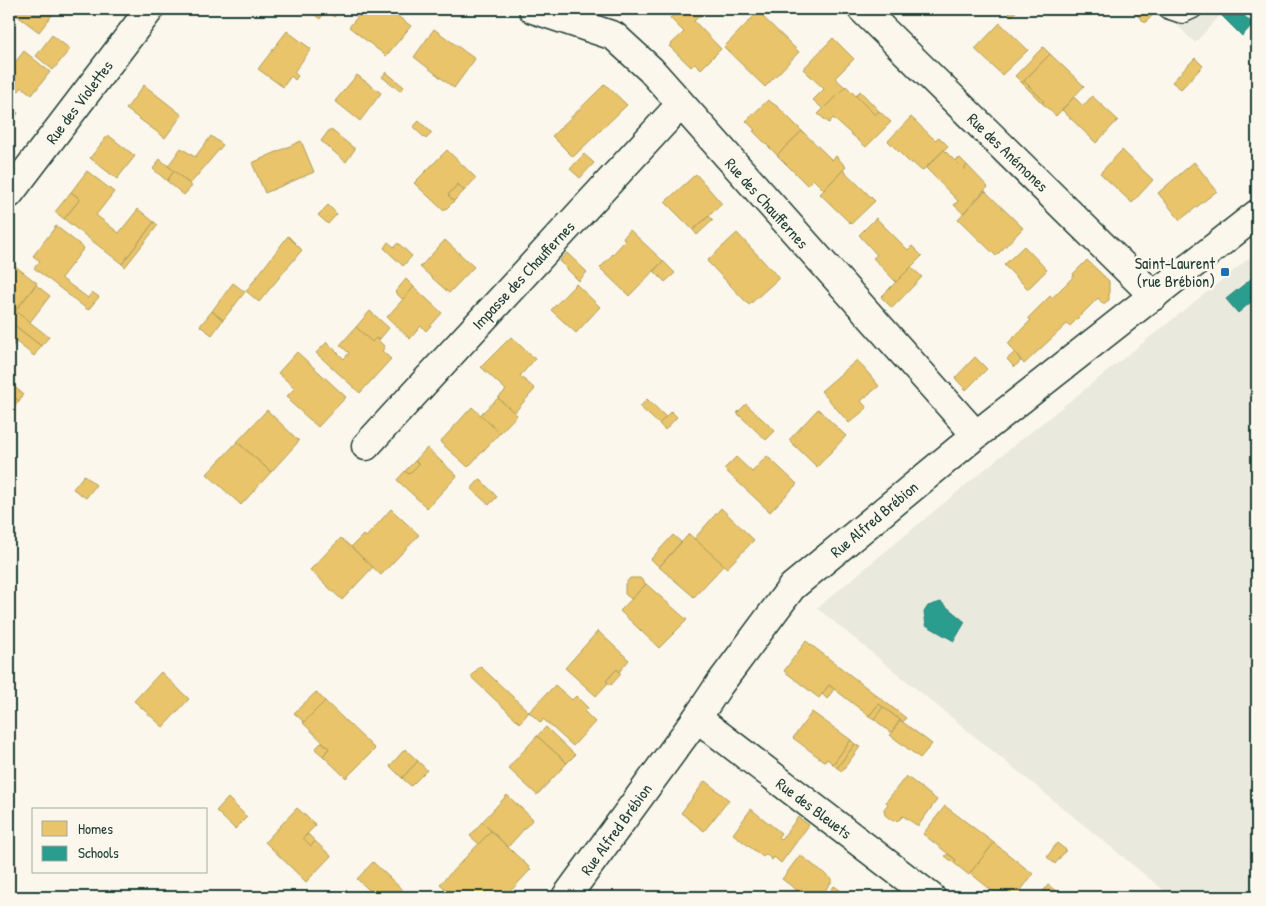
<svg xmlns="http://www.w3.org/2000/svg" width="1266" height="906" viewBox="0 0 1266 906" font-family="'Patrick Hand',sans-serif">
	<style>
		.built { fill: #eae9de }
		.homes { fill: #e9c46a; stroke: #ac9c5a }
		.schools { fill: #2a9d8f; stroke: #278074 }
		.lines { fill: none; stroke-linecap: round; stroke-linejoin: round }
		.lane-casing { stroke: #1f3d34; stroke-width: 21 }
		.street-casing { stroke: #1f3d34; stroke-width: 31 }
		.lane { stroke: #fbf7ec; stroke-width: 18 }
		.street { stroke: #fbf7ec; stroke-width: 28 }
		.poi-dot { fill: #1f6fb2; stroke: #fbf7ec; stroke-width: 2 }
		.labels { text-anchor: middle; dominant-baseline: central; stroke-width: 5; stroke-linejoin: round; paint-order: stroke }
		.street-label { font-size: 16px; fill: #1f3d34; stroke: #fbf7ec }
		.poi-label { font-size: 16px; fill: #1f3d34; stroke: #fbf7ec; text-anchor: end }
	</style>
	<rect width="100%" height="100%" fill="#fbf7ec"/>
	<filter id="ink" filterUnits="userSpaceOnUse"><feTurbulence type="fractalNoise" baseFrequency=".02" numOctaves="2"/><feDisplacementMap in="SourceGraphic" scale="10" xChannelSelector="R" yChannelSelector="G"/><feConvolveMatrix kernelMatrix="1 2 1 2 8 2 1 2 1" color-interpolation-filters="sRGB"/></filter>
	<g filter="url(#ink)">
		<g class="built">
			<path d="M1161,9H1226L1195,43Z"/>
			<path d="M1257,252V897H1172L817,608L996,460Z"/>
		</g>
		<g class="homes">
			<path d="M15,9H57L39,32L12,12Z"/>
			<path d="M307,9H341L334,17L326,10L320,19Z"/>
			<path d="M364,9H388L411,26L386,56L349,27Z"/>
			<path d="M680,9H698L702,14L694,21L721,49L701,69L695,63L691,67L669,46L684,32L670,18Z"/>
			<path d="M1005,9H1018L1012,16Z"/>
			<path d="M1131,9H1144L1152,16L1145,23Z"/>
			<path d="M758,12L799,52L765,87L724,47Z"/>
			<path d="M1000,23L1028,50L1002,75L975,49Z"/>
			<path d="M434,29L475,59L454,88L414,57Z"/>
			<path d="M287,31L311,49L294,72L298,76L295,80L291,76L283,87L258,69Z"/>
			<path d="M52,35L70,49L53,70L36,56Z"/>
			<path d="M833,38L854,59L835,78L845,87L823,109L813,100L824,89L803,69Z"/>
			<path d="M1043,47L1050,54L1022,83L1015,76Z"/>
			<path d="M24,51L50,72L32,95L22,87L19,91L10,84L13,80L9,77V70Z"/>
			<path d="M1050,54L1084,86L1056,116L1042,103L1044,101L1024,81Z"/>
			<path d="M1195,58L1203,66L1181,89L1172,82Z"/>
			<path d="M386,72L404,87L400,91L382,77Z"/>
			<path d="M357,75L381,93L360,121L335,101Z"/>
			<path d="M1024,81L1044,101L1042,103L1022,83Z"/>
			<path d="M605,84L627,105L573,157L552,136Z"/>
			<path d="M144,85L182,115L165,138L126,109Z"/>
			<path d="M846,86L875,115L879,111L891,122L866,147L833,118L829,123L818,114Z"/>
			<path d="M860,91L879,111L875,115L856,96Z"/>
			<path d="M1092,96L1118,120L1096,143L1062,110L1074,97L1083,106Z"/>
			<path d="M768,100L778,107L802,131L777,155L753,131L755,130L746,121Z"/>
			<path d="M9,105L18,113L9,126Z"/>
			<path d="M911,117L935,140L939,137L948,146L922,171L912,162L911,164L888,141Z"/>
			<path d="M419,121L432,133L426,139L413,127Z"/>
			<path d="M330,129L355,149L346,162L321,141Z"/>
			<path d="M802,131L832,160L836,156L846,167L824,190L813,179L807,185L777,155Z"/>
			<path d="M108,135L135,156L117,179L90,158Z"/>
			<path d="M211,136L223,145L190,184L168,166L181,148L195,157Z"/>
			<path d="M301,141L314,172L265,193L252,163Z"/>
			<path d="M447,150L476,178L464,191L458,184L448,195L454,201L444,211L414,183Z"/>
			<path d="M944,150L964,170L967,165L988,187L963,213L954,205L958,201L926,168Z"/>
			<path d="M1122,150L1153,180L1132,203L1100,173Z"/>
			<path d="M584,154L594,163L580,178L570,169Z"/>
			<path d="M960,158L967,165L964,170L955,161Z"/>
			<path d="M160,159L174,171L167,181L153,169Z"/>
			<path d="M1194,162L1217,191L1180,220L1158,193Z"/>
			<path d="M843,170L875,201L851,224L820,194Z"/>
			<path d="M87,171L114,192L96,215L119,233L138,209L154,222L122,264L64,219L80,199L71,192Z"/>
			<path d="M174,171L192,186L184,195L167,181Z"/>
			<path d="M696,174L722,204L693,230L665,202Z"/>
			<path d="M458,184L464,191L454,201L448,195Z"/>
			<path d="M985,191L1023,228L996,256L958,219Z"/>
			<path d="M71,192L80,199L64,219L55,212Z"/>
			<path d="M328,205L337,214L328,224L318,215Z"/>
			<path d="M709,216L713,220L697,235L693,230Z"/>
			<path d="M876,218L908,250L912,246L922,256L896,282L873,258L877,255L859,235Z"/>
			<path d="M154,222L158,225L125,267L122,264Z"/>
			<path d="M56,226L84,248L61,278L88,298L92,292L99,297L88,310L34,268L40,261L33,256Z"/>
			<path d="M630,230L663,261L629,296L600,268L625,241L623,238Z"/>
			<path d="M737,233L779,278L749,305L707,261Z"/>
			<path d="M288,236L302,250L259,302L246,291Z"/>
			<path d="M445,240L474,267L449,293L420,267Z"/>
			<path d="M388,242L394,247L398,243L412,256L403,266L384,248Z"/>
			<path d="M1024,246L1047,270L1028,289L1004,265Z"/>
			<path d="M567,253L587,272L579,281L559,261Z"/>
			<path d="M1087,260L1109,281V300L1103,304L1098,298L1070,326L1067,324L1024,364L1008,343L1031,320L1028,318L1050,296L1052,298L1074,276L1073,274Z"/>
			<path d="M663,261L675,273L665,282L654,271Z"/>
			<path d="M10,262L37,283L15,311L9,306V264Z"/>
			<path d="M911,267L922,277L892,308L881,297Z"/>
			<path d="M406,279L414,287L403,300L395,292Z"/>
			<path d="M233,283L245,292L223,320L212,311Z"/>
			<path d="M576,284L600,307L576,333L551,310Z"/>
			<path d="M36,285L50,296L30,322L15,311Z"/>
			<path d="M414,287L442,313L426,331L421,326L410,339L387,317Z"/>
			<path d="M9,306L49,337L41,346L9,321Z"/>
			<path d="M212,311L223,320L212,335L200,326Z"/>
			<path d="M370,311L389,328L379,340L376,338L372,342L356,327Z"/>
			<path d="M9,321L41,346L34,356L9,336Z"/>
			<path d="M356,327L372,342L376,338L385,347L382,351L391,359L360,393L316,353L327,342L344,359L349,353L340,345Z"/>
			<path d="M9,336L16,342L9,350Z"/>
			<path d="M511,337L535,359L520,376L535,389L514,413L498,398L506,390L481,367Z"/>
			<path d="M297,352L346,397L318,427L289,401L291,399L287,396L295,388L278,373Z"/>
			<path d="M1015,352L1021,361L1014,367L1007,359Z"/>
			<path d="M975,357L987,369L966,390L955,378Z"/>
			<path d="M857,360L879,386L861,401L867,408L849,423L821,391Z"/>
			<path d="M10,383L23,394L19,401L9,393Z"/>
			<path d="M9,393L19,401L9,414Z"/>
			<path d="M498,398L517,415L500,433L480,415Z"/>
			<path d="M647,399L666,417L659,424L640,407Z"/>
			<path d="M746,404L775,431L766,440L737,413Z"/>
			<path d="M472,407L500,433L468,467L440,442Z"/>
			<path d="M818,409L846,436L817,467L789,440Z"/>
			<path d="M267,410L299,441L271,472L237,442Z"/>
			<path d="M671,411L677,417L665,430L659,424Z"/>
			<path d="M237,442L271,472L241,505L207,474Z"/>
			<path d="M427,448L457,476L427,508L397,480L405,471L409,474L419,464L415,461Z"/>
			<path d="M767,456L797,484L770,512L724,469L736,457L752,472Z"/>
			<path d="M415,461L419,464L409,474L405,471Z"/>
			<path d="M84,475L96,485L86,498L73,489Z"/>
			<path d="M480,479L497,497L489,505L471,489Z"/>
			<path d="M721,508L754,540L727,568L694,539Z"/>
			<path d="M391,509L419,535L381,575L351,547L363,535L366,537Z"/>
			<path d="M689,534L724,565L694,597L659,567Z"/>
			<path d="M673,535L681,542L659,567L651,559Z"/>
			<path d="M341,538L373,567L342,600L310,570Z"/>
			<path d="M630,578H640L646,584L631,599L625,594V584Z"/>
			<path d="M646,584L687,620L659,648L620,611Z"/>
			<path d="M598,631L629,660L619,672L617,669L606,681L608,683L596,696L565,668Z"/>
			<path d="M806,641L906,718L903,722L879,704L869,716L829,685L819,698L784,671Z"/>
			<path d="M480,666L529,712L520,723L471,677Z"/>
			<path d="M617,669L621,674L611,685L606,681Z"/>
			<path d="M161,672L189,699L163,727L134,701Z"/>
			<path d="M555,685L572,700L576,696L588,708L584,711L595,722L573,746L543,719L541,723L529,712Z"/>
			<path d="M829,685L834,689L827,699L822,694Z"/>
			<path d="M316,692L325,701L304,722L294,713Z"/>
			<path d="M325,701L375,749L346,778L323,756L329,748L303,723Z"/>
			<path d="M879,704L883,707L874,719L869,716Z"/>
			<path d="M883,707L900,720L891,733L874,719Z"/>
			<path d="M812,712L851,740L833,764L827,759L825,762L793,738Z"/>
			<path d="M900,720L932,744L920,758L890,735Z"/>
			<path d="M546,727L575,755L567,763L537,736Z"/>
			<path d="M537,736L567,763L537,795L508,768Z"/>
			<path d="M851,740L855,744L837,768L833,764Z"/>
			<path d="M322,742L329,748L323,756L315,749Z"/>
			<path d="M855,744L860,747L842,771L837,768Z"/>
			<path d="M405,749L418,761L402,778L390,766Z"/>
			<path d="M418,761L427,770L411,786L402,778Z"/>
			<path d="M906,776L937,800L918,826L903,816L899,820L893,821L885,815L884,809L888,804L886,802Z"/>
			<path d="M705,781L729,800L704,831L681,813Z"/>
			<path d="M507,795L533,819L508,847L482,822Z"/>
			<path d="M228,798L247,817L235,829L216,811Z"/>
			<path d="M945,806L994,843L969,875L954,863L956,860L923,834Z"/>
			<path d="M297,808L316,825L303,838L311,846L315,841L331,856L306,882L265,842Z"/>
			<path d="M751,809L781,833L778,837L781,840L798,817L809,825L781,863L774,857L772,860L766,854L763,857L733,834Z"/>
			<path d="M482,822L491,831L479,844L470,836Z"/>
			<path d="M491,831L531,869L505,897H454L440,884Z"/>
			<path d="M308,834L315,841L311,846L303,838Z"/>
			<path d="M994,843L1033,874L1016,897H1000L970,873Z"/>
			<path d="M1057,843L1066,850L1055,864L1047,857Z"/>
			<path d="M948,854L956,860L954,863L945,856Z"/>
			<path d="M800,855L833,880L823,893L827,895L834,886L846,894L843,897H806L782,879Z"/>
			<path d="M373,862L410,897H377L357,879Z"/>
			<path d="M1048,885L1064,897H1039Z"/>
		</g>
		<g class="schools">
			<path d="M1226,9H1237L1253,24L1242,36L1220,14Z"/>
			<path d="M1257,274V297L1238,313L1226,299Z"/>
			<path d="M941,602L965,622L954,641L926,625L924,612L928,606Z"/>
		</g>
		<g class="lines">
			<g class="lane-casing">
				<path id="lane" d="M1167,9L1182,14L1193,9"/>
			</g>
			<g class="street-casing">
				<g id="street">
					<path d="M533,9L614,36L651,70L976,435"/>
					<path d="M862,9L1154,296"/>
					<path d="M9,194L150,9"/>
					<path d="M366,446L680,105"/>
					<path d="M697,718L931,897"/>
					<path d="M566,897L697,718L719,685L792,587L976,435L1257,214"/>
				</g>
			</g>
			<use href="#lane" class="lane"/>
			<use href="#street" class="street"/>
		</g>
	</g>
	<rect class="poi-dot" x="1220" y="267" width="10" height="10" rx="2.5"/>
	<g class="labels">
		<g class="street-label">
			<text transform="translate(79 102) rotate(-53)">Rue des Violettes</text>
			<text transform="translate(1008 152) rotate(44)">Rue des Anémones</text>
			<text transform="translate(767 203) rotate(48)">Rue des Chauffernes</text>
			<text transform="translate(523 275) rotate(-47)">Impasse des Chauffernes</text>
			<text transform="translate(874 519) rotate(-40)">Rue Alfred Brébion</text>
			<text transform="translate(814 808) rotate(37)">Rue des Bleuets</text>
			<text transform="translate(616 829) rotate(-54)">Rue Alfred Brébion</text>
		</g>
		<g class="poi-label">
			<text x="1215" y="263">Saint-Laurent<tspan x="1215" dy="18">(rue Brébion)</tspan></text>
		</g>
	</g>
	<rect width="1266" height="906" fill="none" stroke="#fbf7ec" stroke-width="30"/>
	<rect x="15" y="15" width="1236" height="876" fill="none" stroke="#1f3d34" stroke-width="2" filter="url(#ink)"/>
	<rect x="32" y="808" width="175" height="65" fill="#fbf7ec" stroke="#a3ada2"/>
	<rect x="42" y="821" width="25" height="15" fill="#e9c46a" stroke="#a3ada2"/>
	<text x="78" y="834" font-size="15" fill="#1f3d34">Homes</text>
	<rect x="42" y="846" width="25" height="15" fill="#2a9d8f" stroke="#a3ada2"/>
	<text x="78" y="858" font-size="15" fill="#1f3d34">Schools</text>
</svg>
